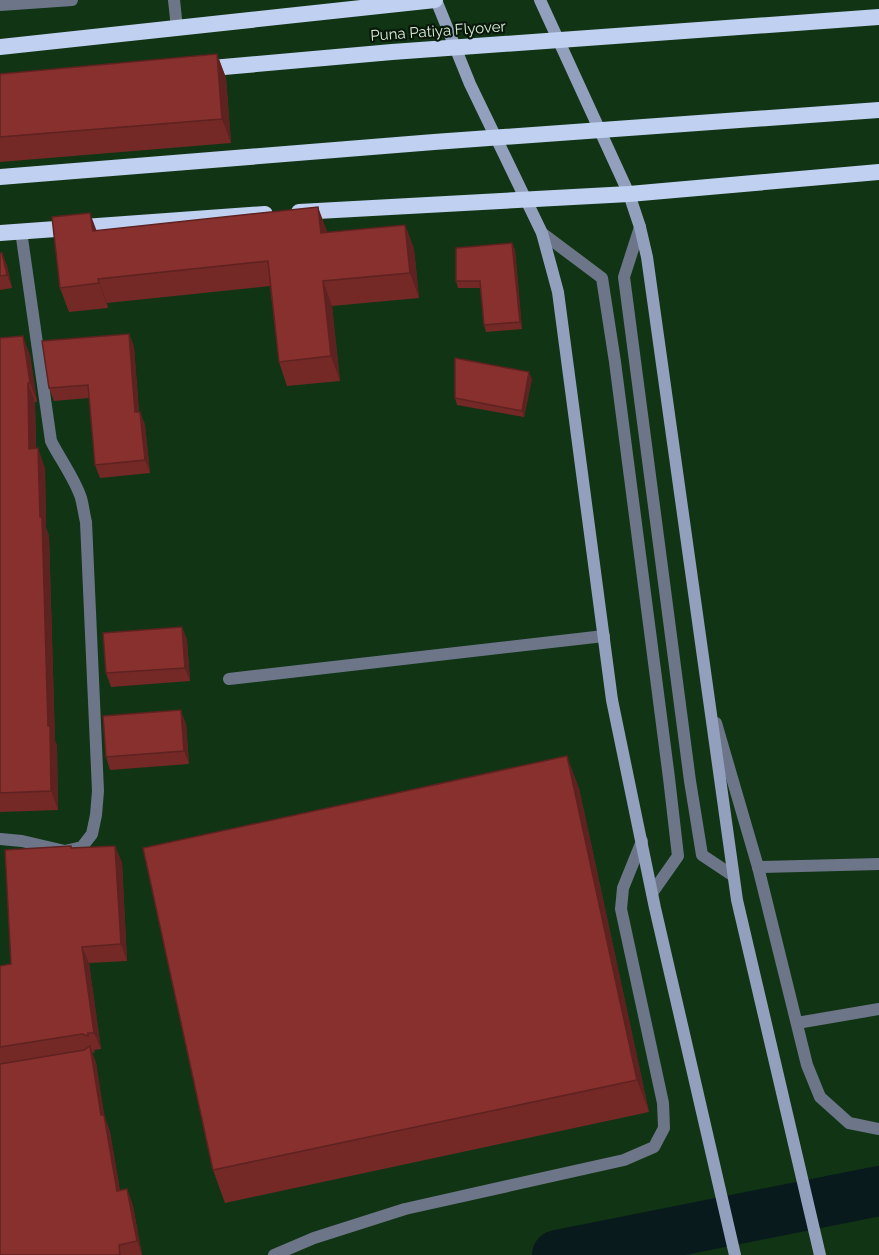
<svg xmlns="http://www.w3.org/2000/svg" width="879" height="1255" viewBox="0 0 879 1255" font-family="Raleway,sans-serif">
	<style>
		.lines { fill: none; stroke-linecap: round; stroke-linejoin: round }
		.river { stroke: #081a1c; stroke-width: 50 }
		.service { stroke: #6d7689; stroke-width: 12 }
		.minor { stroke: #6d7689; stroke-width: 12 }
		.secondary { stroke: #92a0be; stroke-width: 12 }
		.trunk { stroke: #c0d0f0; stroke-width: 16 }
		.trunk-bridge { stroke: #c0d0f0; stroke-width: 16 }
		.wall { fill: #742927 }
		.shaded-wall { fill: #5e2220 }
		.building { fill: #87302d; stroke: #5e2220; stroke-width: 1.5 }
		.labels { text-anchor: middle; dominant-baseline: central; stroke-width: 4.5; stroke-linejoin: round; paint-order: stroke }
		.street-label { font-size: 15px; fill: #d9edd9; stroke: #09180a }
	</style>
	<rect width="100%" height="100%" fill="#113415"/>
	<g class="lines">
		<path class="river" d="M557,1255L879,1191"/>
		<g class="service">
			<path d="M0,5L72,0"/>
			<path d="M640,227L624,277L690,781L702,855L732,875"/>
			<path d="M542,233L602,278L615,362L669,778L678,856L652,893"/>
			<path d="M758,867L879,864"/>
			<path d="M797,1023L879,1009"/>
		</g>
		<g class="minor">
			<path d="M174,0L177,28"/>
			<path d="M229,679L604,636"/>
			<path d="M716,723L758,867L807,1065L820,1097L849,1123L879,1129"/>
			<path d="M0,839L22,841L65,851L82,847L92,834L96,815L98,791L86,522C84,514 83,505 81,498C75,479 60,459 51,441L21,231"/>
			<path d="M274,1255L314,1238L405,1209L624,1160L654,1147L664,1128L663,1103L621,909L623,888L642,841"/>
		</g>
		<g class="secondary">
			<path d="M436,0L470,84L542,233L558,292L612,700L655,908L735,1255"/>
			<path d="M540,0L629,194L640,227L647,257L737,900L820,1255"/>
		</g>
		<g class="trunk">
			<path d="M0,47L435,0"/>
			<path d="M299,212L629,194L879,172"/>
			<path d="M0,233L265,214"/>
		</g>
		<g class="trunk-bridge">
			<path d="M201,69L392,52L879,17"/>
			<path d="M0,177L434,142L879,110"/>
		</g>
	</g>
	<g class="wall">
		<path d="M217,54L226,78L231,143L0,162V74Z"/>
		<path d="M405,225L414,249L419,298L332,306L340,381L287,386L279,362L270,286L107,303L108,308L69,312L60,288L97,231L327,233Z"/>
		<path d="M512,243L515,250L522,329L486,332L484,325L480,288H458L456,281Z"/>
		<path d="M0,253H2L7,266L12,288L0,290Z"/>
		<path d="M129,334L134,347L139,412H140L145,425L150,473L100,478L95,465L89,398L54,401L49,388Z"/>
		<path d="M0,338L30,355L37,402H35L36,448L45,468L46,528L49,536L55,741L57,745L58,810L0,812Z"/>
		<path d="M532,379L524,417L457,405L455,398Z"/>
		<path d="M182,627L187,640L190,681L111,687L106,673Z"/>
		<path d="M186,724L189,764L110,770L106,757Z"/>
		<path d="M579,788L649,1112L225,1203L213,1170Z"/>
		<path d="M71,846L72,848L115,846L122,863L127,961L89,963L101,1049L94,1050L95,1053L92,1052L96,1063L104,1115L110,1132L120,1191L127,1189L133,1206L142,1255H0V966L11,964Z"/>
	</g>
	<g class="shaded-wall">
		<path d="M217,54L226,78L231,143L222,119Z"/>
		<path d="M318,207L327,231L330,258L321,233Z"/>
		<path d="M90,213L99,237L93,231Z"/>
		<path d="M405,225L414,249L419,298L410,273Z"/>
		<path d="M512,243L515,250L522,329L520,322Z"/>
		<path d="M2,253L7,266L12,288L7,275Z"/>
		<path d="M98,279L107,303L108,308L99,283Z"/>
		<path d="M323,281L332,306L340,381L331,356Z"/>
		<path d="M129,334L134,347L140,425L135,412Z"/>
		<path d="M23,336L30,355L37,402L30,383Z"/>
		<path d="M529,372L532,379L524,417L522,411Z"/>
		<path d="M28,383L35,402L36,468L29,449Z"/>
		<path d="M140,412L145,425L150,473L145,460Z"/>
		<path d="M38,448L45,468L46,528L49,536L55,741L57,745L58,810L51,791L40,517Z"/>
		<path d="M182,627L187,640L190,681L185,668Z"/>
		<path d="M181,710L186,724L189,764L184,751Z"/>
		<path d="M567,756L579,788L649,1112L637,1080Z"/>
		<path d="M115,846L122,863L127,961L121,944Z"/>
		<path d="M82,947L89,963L101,1049L94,1033Z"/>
		<path d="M90,1046L96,1063L107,1132L101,1115Z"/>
		<path d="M104,1115L110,1132L123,1208L117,1191Z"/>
		<path d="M127,1189L133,1206L142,1255L137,1241Z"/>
	</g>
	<g class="building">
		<path d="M217,54L222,119L0,137V74Z"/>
		<path d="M318,207L321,233L405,225L410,273L323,281L331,356L279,362L268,261L98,279L99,283L60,288L52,217L90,213L93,231Z"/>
		<path d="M512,243L520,322L484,325L480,281H456V248Z"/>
		<path d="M0,253H2L7,275L0,276Z"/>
		<path d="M129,334L135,412H140L145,460L95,465L88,385L49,388L42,341Z"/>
		<path d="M23,336L30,383H28L29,449L38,448L40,517H42L48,726H50L51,791L0,793V338Z"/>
		<path d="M455,358L529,372L522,411L455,398Z"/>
		<path d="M182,627L185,668L106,673L103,633Z"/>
		<path d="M181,710L184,751L106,757L103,716Z"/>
		<path d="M567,756L637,1080L213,1170L143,848Z"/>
		<path d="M71,846V848L115,846L121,944L82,947L94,1033H88V1036L82,1034L0,1047V966L11,964L5,850Z"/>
		<path d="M90,1046L101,1115H104L117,1191L127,1189L137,1241L119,1245L120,1255H0V1064L84,1050Z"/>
	</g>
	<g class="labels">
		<g class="street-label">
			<text transform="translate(438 31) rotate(-4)">Puna Patiya Flyover</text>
		</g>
	</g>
</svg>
